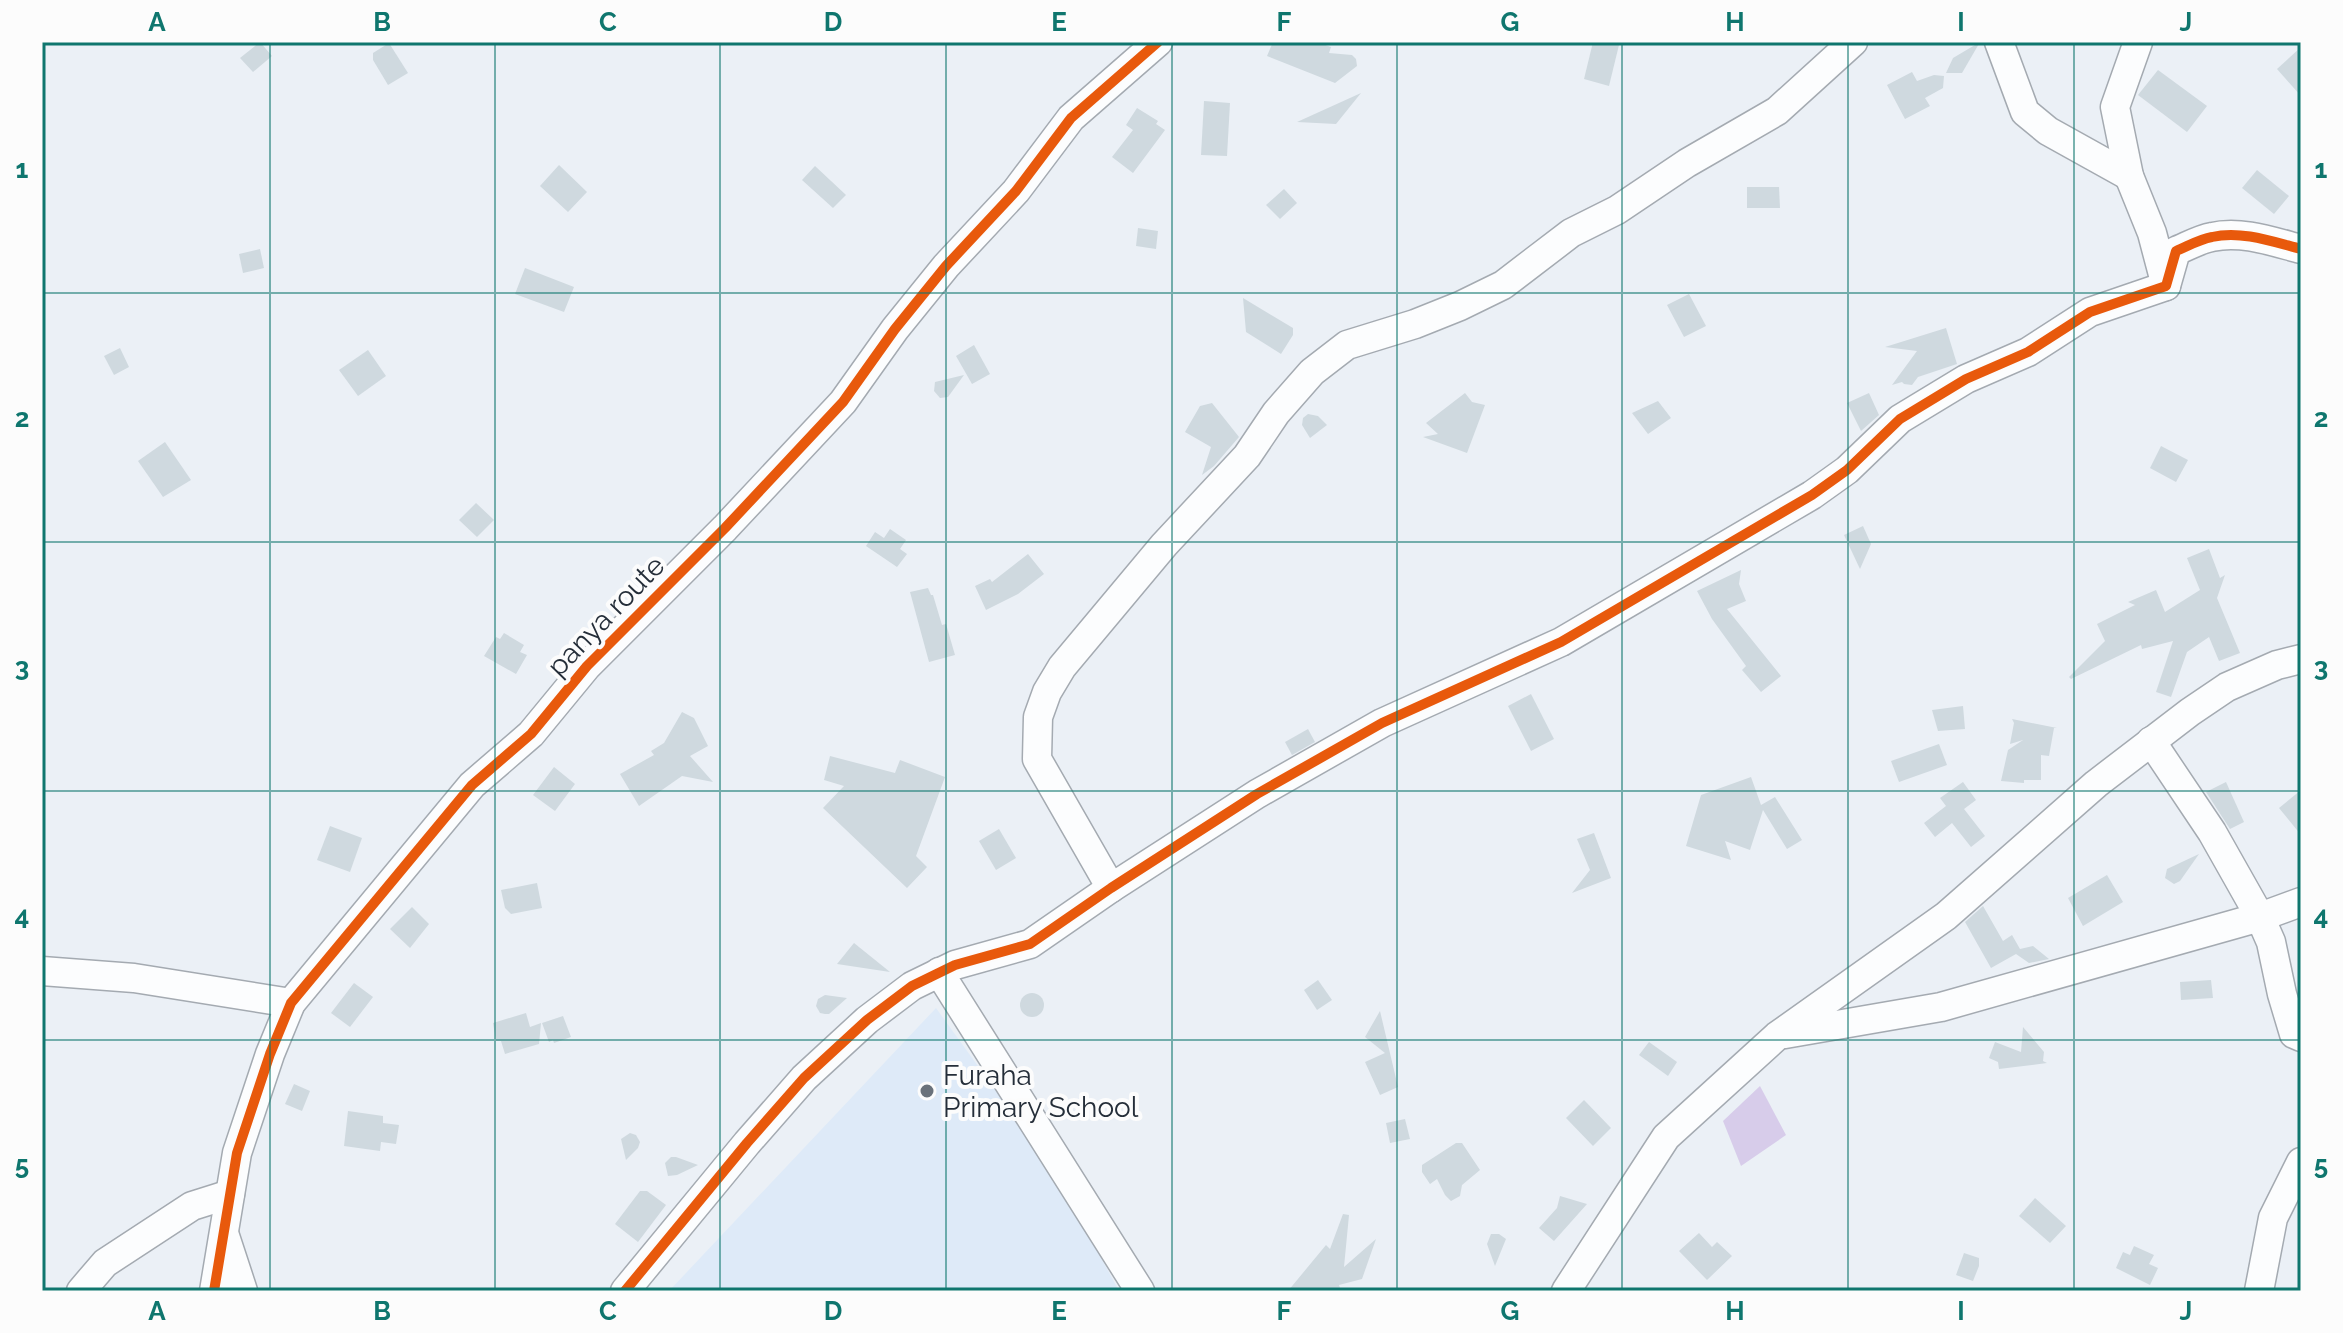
<svg xmlns="http://www.w3.org/2000/svg" width="2343" height="1333" viewBox="0 0 2343 1333" font-family="Raleway,sans-serif">
	<style>
		.built { fill: #deeaf8 }
		.forest { fill: #d7ccea }
		.building { fill: #cfd9df }
		.lines { fill: none; stroke-linecap: round; stroke-linejoin: round }
		.minor-casing { stroke: #a4aab1; stroke-width: 31 }
		.minor { stroke: #fcfdfe; stroke-width: 28 }
		.cycleway-casing { stroke: #fcfcfc; stroke-width: 15 }
		.cycleway { stroke: #e8590c; stroke-width: 10 }
		.grid { fill: none; stroke: #0f766e; stroke-width: 2; stroke-opacity: 0.55 }
		.poi-dot { fill: #6a727b; stroke: #fcfcfc; stroke-width: 3 }
		.labels { text-anchor: middle; dominant-baseline: central; stroke-width: 8; stroke-linejoin: round; paint-order: stroke }
		.street-label { font-size: 28px; fill: #252e39; stroke: #fcfcfc }
		.poi-label { font-size: 28px; fill: #252e39; stroke: #fcfcfc; text-anchor: start }
		.neatline { fill: none; stroke: #0f766e; stroke-width: 3 }
		.grid-label { font-size: 26px; text-anchor: middle; font-weight: bold; fill: #0f766e }
	</style>
	<rect width="100%" height="100%" fill="#ebf0f6"/>
	<path class="built" d="M936,1008L1056,1174L1119,1291H669Z"/>
	<path class="forest" d="M1760,1086L1786,1135L1741,1166L1723,1121Z"/>
	<g class="building">
		<path d="M260,42L272,56L253,72L240,58Z"/>
		<path d="M1273,42H1317L1331,47L1329,53L1352,55L1356,59L1357,66L1335,83L1267,56Z"/>
		<path d="M1593,42L1619,45L1609,86L1584,79Z"/>
		<path d="M1980,42L1962,73H1946L1953,58Z"/>
		<path d="M389,43L408,73L388,85L373,60V53Z"/>
		<path d="M2301,47V96L2277,69Z"/>
		<path d="M2158,70L2207,106L2187,132L2138,95Z"/>
		<path d="M1912,72L1917,81L1934,75L1944,76L1943,88L1925,98L1930,106L1905,119L1887,85Z"/>
		<path d="M1361,93L1336,124L1297,122Z"/>
		<path d="M1204,101L1230,103L1227,156L1201,155Z"/>
		<path d="M1137,108L1158,121L1156,124L1165,130L1133,173L1112,157L1133,130L1126,125Z"/>
		<path d="M559,165L587,192L568,212L540,186Z"/>
		<path d="M815,166L846,195L833,208L802,180Z"/>
		<path d="M2257,170L2289,196L2274,214L2242,188Z"/>
		<path d="M1747,187H1779L1780,208H1747Z"/>
		<path d="M1284,189L1297,203L1280,219L1266,205Z"/>
		<path d="M1138,228L1158,231L1156,249L1136,246Z"/>
		<path d="M260,249L264,268L243,273L239,254Z"/>
		<path d="M525,268L574,287L564,312L515,294Z"/>
		<path d="M1689,294L1706,326L1684,337L1667,305Z"/>
		<path d="M1243,298L1293,328V335L1281,354L1246,332Z"/>
		<path d="M1946,328L1957,364L1918,377L1912,385L1904,384L1902,382L1892,385L1917,351L1885,347Z"/>
		<path d="M974,345L990,374L972,384L956,356Z"/>
		<path d="M120,348L129,367L114,375L104,356Z"/>
		<path d="M368,350L386,376L358,396L339,370Z"/>
		<path d="M964,375L948,397L940,398L934,391L935,382Z"/>
		<path d="M1465,393L1472,402L1485,405L1467,453L1423,437L1438,434L1426,423Z"/>
		<path d="M1869,393L1879,415L1861,431L1847,403Z"/>
		<path d="M1658,401L1671,418L1648,434L1632,413Z"/>
		<path d="M1212,403L1239,437L1214,466L1202,475L1211,447L1185,432L1200,406Z"/>
		<path d="M1308,414L1318,416L1327,425L1310,438L1302,425L1303,418Z"/>
		<path d="M165,442L191,480L163,497L138,461Z"/>
		<path d="M2161,446L2188,460L2176,482L2150,468Z"/>
		<path d="M476,503L494,520L477,537L459,520Z"/>
		<path d="M1863,526L1871,544L1860,569L1844,535Z"/>
		<path d="M890,529L906,540L900,549L907,554L897,567L866,546L875,532L884,538Z"/>
		<path d="M2209,549L2220,578L2225,575L2217,598L2240,653L2219,661L2209,637L2187,652L2171,697L2156,692L2173,641L2142,649L2141,645L2071,679L2069,677L2105,641L2097,624L2135,605L2128,602L2156,590L2165,612L2200,590L2187,558Z"/>
		<path d="M1028,554L1044,574L1018,594L986,610L975,586L990,579L992,582Z"/>
		<path d="M1741,570L1739,584L1746,601L1727,609L1781,676L1761,692L1742,670L1746,666L1712,619L1697,591Z"/>
		<path d="M928,588L931,595H933L942,625L946,624L955,655L929,662L910,592Z"/>
		<path d="M504,633L524,645L520,652L527,655L516,674L484,656L496,637L500,639Z"/>
		<path d="M1531,694L1554,739L1531,751L1508,706Z"/>
		<path d="M1963,706L1965,729L1938,731L1932,710Z"/>
		<path d="M682,712L694,718L708,746L690,756L713,782L682,776L639,806L620,774L654,755L651,751L664,743Z"/>
		<path d="M2012,719L2057,728H2054L2049,756L2041,755V780H2024V783L2001,781L2008,750L2023,740L2010,744L2014,723Z"/>
		<path d="M1308,729L1315,742L1292,755L1285,742Z"/>
		<path d="M1939,744L1947,765L1899,782L1891,761Z"/>
		<path d="M830,756L895,773L900,760L945,777L916,856L927,867L907,888L823,808L844,786L824,780Z"/>
		<path d="M554,767L575,784L555,811L533,795Z"/>
		<path d="M1751,777L1761,805L1775,797L1802,840L1787,849L1763,810L1750,850L1725,841L1731,860L1686,846L1701,795Z"/>
		<path d="M1963,782L1976,800L1964,809L1985,836L1971,847L1952,823L1935,837L1924,823L1946,806L1940,798Z"/>
		<path d="M2226,782L2244,822L2230,829L2206,792Z"/>
		<path d="M2301,790V835L2279,808Z"/>
		<path d="M330,826L362,838L350,872L317,860Z"/>
		<path d="M999,829L1016,858L996,870L979,841Z"/>
		<path d="M1594,833L1611,878L1572,893L1590,870L1577,839Z"/>
		<path d="M2199,854L2180,881L2174,884L2165,878L2167,869Z"/>
		<path d="M2107,875L2123,902L2083,926L2068,898Z"/>
		<path d="M537,883L542,908L511,914L505,908L501,890Z"/>
		<path d="M1983,906L2003,941L2012,935L2020,949L2033,946L2049,959L2029,963L2016,954L1991,968L1965,922Z"/>
		<path d="M412,907L429,924L410,948L390,929Z"/>
		<path d="M854,943L890,972L837,964Z"/>
		<path d="M1318,980L1332,1000L1317,1010L1304,990Z"/>
		<path d="M2211,980L2213,998L2181,1000L2180,982Z"/>
		<path d="M354,983L373,997L350,1027L331,1013Z"/>
		<circle cx="1032" cy="1005" r="12"/>
		<path d="M825,995L847,998L829,1014H825L820,1013L816,1006L818,999Z"/>
		<path d="M1380,1011L1398,1087L1380,1095L1365,1062L1385,1053L1365,1037Z"/>
		<path d="M526,1013L530,1027L541,1023L539,1044L505,1054L501,1041H496L493,1023Z"/>
		<path d="M563,1016L571,1037L554,1043L553,1040L549,1042L542,1023Z"/>
		<path d="M2023,1027L2044,1052L2043,1061L2047,1063L1999,1069L1998,1062L1989,1058L1995,1042L2021,1052Z"/>
		<path d="M1649,1042L1677,1062L1668,1076L1639,1055Z"/>
		<path d="M294,1084L310,1091L302,1111L285,1104Z"/>
		<path d="M1584,1100L1611,1128L1593,1146L1566,1118Z"/>
		<path d="M348,1111L383,1116V1123L399,1125L396,1144L381,1142L380,1151L344,1146Z"/>
		<path d="M1405,1119L1410,1139L1390,1143L1386,1123Z"/>
		<path d="M630,1133L636,1135L640,1142L638,1148L626,1160L621,1139Z"/>
		<path d="M1456,1143H1462L1480,1170L1462,1185L1460,1196L1451,1201L1445,1195L1437,1179L1430,1184L1422,1172V1165Z"/>
		<path d="M671,1157H676L698,1165L677,1175L668,1176L665,1163Z"/>
		<path d="M640,1191H647L666,1205L638,1242L615,1224Z"/>
		<path d="M1560,1196L1587,1204L1554,1241L1539,1228L1557,1208Z"/>
		<path d="M2035,1198L2066,1226L2050,1243L2019,1216Z"/>
		<path d="M1343,1214L1349,1215L1344,1267L1376,1239L1362,1279L1339,1285L1341,1291H1288L1326,1245L1330,1249Z"/>
		<path d="M1699,1233L1712,1247L1717,1242L1732,1256L1707,1280L1679,1251Z"/>
		<path d="M1491,1234H1499L1506,1239L1495,1266L1487,1244Z"/>
		<path d="M2134,1246L2154,1255L2149,1264L2158,1268L2150,1285L2116,1268L2123,1252L2130,1255Z"/>
		<path d="M1964,1253L1979,1258V1266L1973,1281L1956,1275Z"/>
	</g>
	<g class="lines">
		<g class="minor-casing">
			<g id="minor">
				<path d="M1999,42L2025,112L2048,131L2129,176"/>
				<path d="M2138,42L2115,107L2129,176L2152,233L2166,286"/>
				<path d="M2151,741L2212,832L2260,917L2271,942L2282,994L2294,1034L2301,1037"/>
				<path d="M1111,888L1037,759L1038,717L1047,692L1062,667L1164,545L1247,456L1276,413L1312,372L1347,345L1415,324L1460,306L1503,285L1571,233L1617,210L1687,163L1777,111L1853,42"/>
				<path d="M42,971L134,978L291,1003"/>
				<path d="M939,972L1140,1291"/>
				<path d="M1785,1034L1941,1007L2260,917L2301,902"/>
				<path d="M225,1236L243,1291"/>
				<path d="M81,1291L105,1263L192,1206L230,1194"/>
				<path d="M214,1291L237,1153L270,1054L291,1003L472,785L531,734L587,666L725,528L843,402L895,329L946,266L1016,191L1071,118L1158,42"/>
				<path d="M625,1291L747,1143L804,1078L867,1020L912,986L955,965L1030,944L1111,888L1257,794L1382,723L1561,642L1812,495L1847,470L1900,419L1966,379L2028,352L2090,312L2166,286L2176,251C2188,246 2200,239 2212,237C2241,230 2274,242 2301,249"/>
				<path d="M1566,1291L1666,1137L1777,1036L1946,916L2096,784L2190,712L2227,687L2277,665L2301,659"/>
				<path d="M2259,1291L2273,1218L2301,1162"/>
			</g>
		</g>
		<use href="#minor" class="minor"/>
		<g class="cycleway-casing">
			<g id="cycleway">
				<path d="M214,1291L237,1153L270,1054L291,1003L472,785L531,734L587,666L725,528L843,402L895,329L946,266L1016,191L1071,118L1158,42"/>
				<path d="M625,1291L747,1143L804,1078L867,1020L912,986L955,965L1030,944L1111,888L1257,794L1382,723L1561,642L1812,495L1847,470L1900,419L1966,379L2028,352L2090,312L2166,286L2176,251C2188,246 2200,239 2212,237C2241,230 2274,242 2301,249"/>
			</g>
		</g>
		<use href="#cycleway" class="cycleway"/>
	</g>
	<path class="grid" d="M270,42V1291M495,42V1291M720,42V1291M946,42V1291M1172,42V1291M1397,42V1291M1622,42V1291M1848,42V1291M2074,42V1291M42,293H2301M42,542H2301M42,791H2301M42,1040H2301"/>
	<circle class="poi-dot" cx="927" cy="1091" r="8"/>
	<g class="labels">
		<g class="street-label">
			<text transform="translate(606 616) rotate(-46)">panya route</text>
		</g>
		<g class="poi-label">
			<text x="943" y="1075">Furaha<tspan x="943" dy="32">Primary School</tspan></text>
		</g>
	</g>
	<rect width="2343" height="1333" fill="none" stroke="#fcfcfc" stroke-width="88"/>
	<rect x="44" y="44" width="2255" height="1245" class="neatline"/>
	<g class="grid-label">
		<text x="157" y="31">A</text>
		<text x="382" y="31">B</text>
		<text x="608" y="31">C</text>
		<text x="833" y="31">D</text>
		<text x="1059" y="31">E</text>
		<text x="1284" y="31">F</text>
		<text x="1510" y="31">G</text>
		<text x="1735" y="31">H</text>
		<text x="1961" y="31">I</text>
		<text x="2186" y="31">J</text>
		<text x="22" y="178">1</text>
		<text x="2321" y="178">1</text>
		<text x="22" y="427">2</text>
		<text x="2321" y="427">2</text>
		<text x="22" y="676">3</text>
		<text x="2321" y="676">3</text>
		<text x="22" y="925">4</text>
		<text x="2321" y="925">4</text>
		<text x="22" y="1174">5</text>
		<text x="2321" y="1174">5</text>
		<text x="157" y="1320">A</text>
		<text x="382" y="1320">B</text>
		<text x="608" y="1320">C</text>
		<text x="833" y="1320">D</text>
		<text x="1059" y="1320">E</text>
		<text x="1284" y="1320">F</text>
		<text x="1510" y="1320">G</text>
		<text x="1735" y="1320">H</text>
		<text x="1961" y="1320">I</text>
		<text x="2186" y="1320">J</text>
	</g>
</svg>
